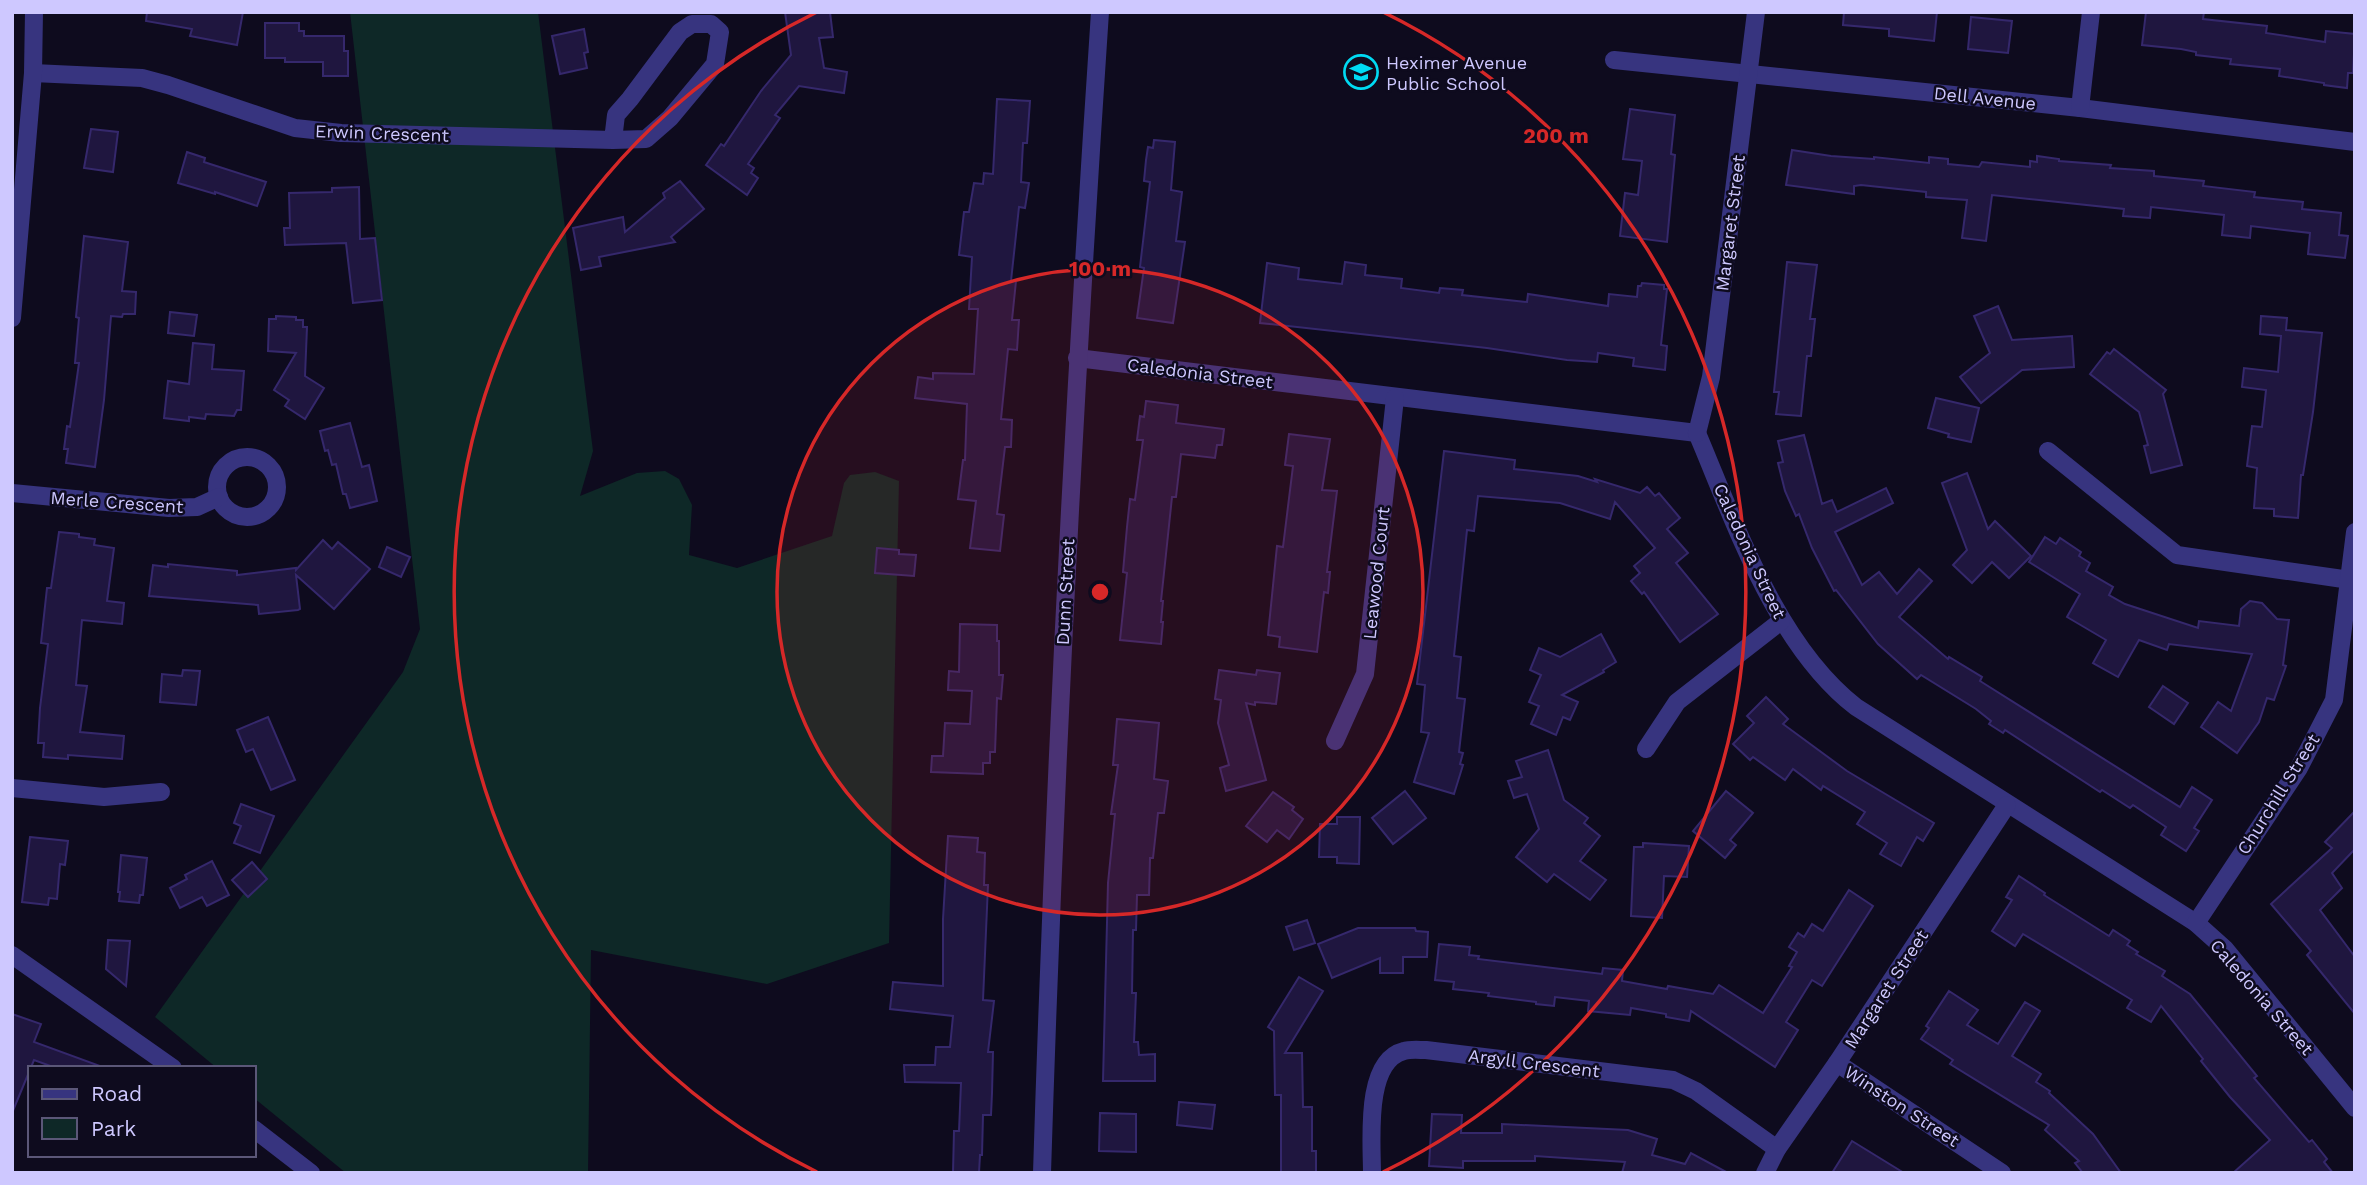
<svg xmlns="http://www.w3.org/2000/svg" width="2367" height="1185" viewBox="0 0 2367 1185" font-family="'Work Sans',sans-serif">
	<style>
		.green { fill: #0e2827 }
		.building { fill: #1f163f; stroke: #35286c; stroke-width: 2 }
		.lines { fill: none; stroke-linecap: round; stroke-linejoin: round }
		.minor { stroke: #37347f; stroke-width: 18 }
		.tertiary { stroke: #37347f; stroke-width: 18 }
		.ring { fill: none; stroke: #d62828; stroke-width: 3.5 }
		.labels { text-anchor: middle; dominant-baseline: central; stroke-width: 5; stroke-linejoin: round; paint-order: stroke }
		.poi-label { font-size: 18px; fill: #cec8ff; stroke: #0e0b1e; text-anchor: start }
		.street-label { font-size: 18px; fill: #cec8ff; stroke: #0e0b1e }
		.centre { fill: #d62828; stroke: #0e0b1e; stroke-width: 3.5 }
		.ring-label { font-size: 21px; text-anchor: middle; font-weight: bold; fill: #d62828; stroke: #0e0b1e; stroke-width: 5; stroke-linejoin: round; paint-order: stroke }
	</style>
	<rect width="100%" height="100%" fill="#0e0b1e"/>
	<path class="green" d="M350,12H538L593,451L580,496L637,473L665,471L679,479L692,505L689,555L737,568L832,536L844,483L850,475L875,472L899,481L889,943L767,984L591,950L588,1173H346L254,1098V1068H217L155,1017L403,672L420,629Z"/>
	<g class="building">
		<path d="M147,12H243L237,45L190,36L192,29L146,21Z"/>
		<path d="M785,12H830L833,37L819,38L824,68L847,72L844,93L799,86L775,115L780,118L748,164L754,168L751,173L758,178L747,195L706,165L721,144L724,146L761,91L791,55Z"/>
		<path d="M1844,12H1937L1934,41L1889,36V29L1843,25Z"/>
		<path d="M2146,12H2204L2203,19L2267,26L2266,33L2325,42L2326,31L2355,34L2353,73H2348L2347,88L2324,85V83L2279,76L2280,69L2230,64L2231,59L2196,55V52L2181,49L2142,45Z"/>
		<path d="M1971,17L2012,21L2008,53L1968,49Z"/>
		<path d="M265,23H299V31H304V36H344V51H348V76H323V62H285V58H265Z"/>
		<path d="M584,29L588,52L584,53L587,68L560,74L552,36Z"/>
		<path d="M997,99L1030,101L1027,143H1023L1021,182L1029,183L1025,208L1019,207L1011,281H1016L1012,320H1019L1017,350L1008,349L1001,419L1012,420L1011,447H1005L997,514L1004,515L1000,551L970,548L976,501L958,499L963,460H965L967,404L915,398L918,377L933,379V373L974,374L978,309H969L972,257L959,255L964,212H969L974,183L983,184L984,173L993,174Z"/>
		<path d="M1630,109L1675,115L1671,154L1675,155L1667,242L1620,236L1625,193L1638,195L1642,161L1623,159Z"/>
		<path d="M91,129L118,132L113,172L84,168Z"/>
		<path d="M1154,140L1175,142L1171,190L1182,192L1176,241L1185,242L1173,323L1137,318L1144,268L1140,267L1150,182L1144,181L1146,160L1148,147L1153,148Z"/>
		<path d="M1792,150L1831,156L1874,159V157L1929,163V157L1948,159V164L1979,167L1982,162L2030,167V161L2037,162V156L2059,159V161L2111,165L2110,168L2154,171V176L2204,181L2203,186L2255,192L2254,197L2303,202L2302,209L2341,213L2339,235L2348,236L2345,258L2308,254L2310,233L2251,226L2250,238L2222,235L2224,215L2151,207L2150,218L2123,216L2124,209L1992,195L1986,241L1962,238L1967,200L1926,197V192L1861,185L1854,186V194L1786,185Z"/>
		<path d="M187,152L205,158L204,162L266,182L257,206L215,192V194L178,183Z"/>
		<path d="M680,181L704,209L671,237L675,242L599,257L601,266L581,270L573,228L623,217L625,232L665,198L663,193Z"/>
		<path d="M359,187L360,239L375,238L382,300L353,303L346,243L285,245L284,228H290L289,193L332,192V188Z"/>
		<path d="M84,236L128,242L122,291L136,292L135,314H123L122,317L111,316L104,400L95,467L66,463L68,449H64L67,426L70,427L79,363H75L79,318L76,317Z"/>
		<path d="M1345,262L1366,265L1365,275L1402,279L1401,288L1439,293L1440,288L1463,290L1462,295L1527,302L1528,294L1608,306L1609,294L1637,297L1638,286H1641L1642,283L1664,285V289H1667L1661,345L1667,346L1665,370L1633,366L1634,358L1598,353L1597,362L1567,360L1487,348L1260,323L1267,263L1299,268L1298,279L1342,284Z"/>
		<path d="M1787,262L1817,265L1810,319H1815L1811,356H1807L1801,416L1776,414L1779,392H1774Z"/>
		<path d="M1998,306L2012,340L2072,336L2074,367L2022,370L1981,403L1960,377L1990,353L1974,316Z"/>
		<path d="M170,312L197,315L194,336L168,333Z"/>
		<path d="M276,316L296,317V320H303V327H307L305,376L324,388L305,419L285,406L289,400L274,390L296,353L268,351L269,319H276Z"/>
		<path d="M2261,316L2287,318L2286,330L2322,333L2313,412L2303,475H2301L2298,518L2274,516V509L2254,508L2257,468L2247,466L2252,426L2262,427L2266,390L2242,387L2244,368L2278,372L2281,336L2260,334Z"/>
		<path d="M193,343L214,345L212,369L244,371L241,410H237L234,416L206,414L205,419L189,417V421L164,418L168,381L189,384Z"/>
		<path d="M2114,349L2166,390L2163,394L2182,465L2151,473L2144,446L2148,445L2139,412L2090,374L2107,352L2110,354Z"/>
		<path d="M1936,398L1979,408L1971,442L1948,437L1949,434L1928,428Z"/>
		<path d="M1146,401L1178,405L1176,423L1224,429L1222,445H1217L1215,458L1181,454L1176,497H1172L1166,554L1161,601H1163L1161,622H1163L1161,644L1120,640L1127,573L1123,572L1127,527L1130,499L1135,500L1143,440H1137L1140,416L1144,417Z"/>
		<path d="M350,423L362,467L369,465L377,501L350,508L346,494H343L336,464L332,465L328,450L325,451L320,431Z"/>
		<path d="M1289,434L1330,439L1322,490L1337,491L1327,572H1330L1328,593L1324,592L1317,652L1279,647L1280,637L1268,635L1277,546L1283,547L1293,466L1285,465Z"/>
		<path d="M1804,435L1822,504L1832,500L1837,512L1886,488L1893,503L1835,532L1862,585L1879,572L1897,594L1919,569L1932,581L1899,617L1948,659L1949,657L1982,677L1980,681L2180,807L2192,787L2212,800L2194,828L2199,831L2186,851L2161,835L2166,827L2133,805L2130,808L2102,790L2100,792L2005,730L2003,733L1989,724L1991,721L1976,709L1921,675L1917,679L1878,644L1836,590L1834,591L1812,548L1799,514L1796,516L1785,491L1778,463L1783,462L1778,441Z"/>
		<path d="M1444,451L1515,460L1514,469L1578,476L1597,482L1595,479L1640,493L1647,487L1655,496L1659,493L1680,518L1667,529L1688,553L1676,563L1718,614L1680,642L1644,592L1642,594L1631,581L1640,573L1634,566L1655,548L1615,502L1610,519L1560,503L1478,496L1474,531L1467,530L1454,656L1461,657L1457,698L1465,699L1459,752L1463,753L1460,764L1463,765L1454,794L1414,782L1429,733L1421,732L1425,685L1417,684Z"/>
		<path d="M1967,473L1988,529L1995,521L2031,556L2009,578L1992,562L1972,583L1953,565L1967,550L1942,483Z"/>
		<path d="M59,532L79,534V537L95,539L94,545L114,548L107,601L124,603L122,624L82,620L76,685L87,686L80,732L124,736L122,759L68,755V759L43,757L44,743H38L40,708L48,644L41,643L47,588H51Z"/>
		<path d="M2045,537L2056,544L2060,538L2081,552L2079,556L2090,563L2086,571L2113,587L2109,595L2125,604L2198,628L2199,621L2239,626L2241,609L2250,601L2262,603L2277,619L2289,620L2283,665L2286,666L2274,700L2267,698L2259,722L2237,753L2201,727L2218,702L2231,711L2252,654L2169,644L2167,650L2139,640L2118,677L2093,663L2106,640L2067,617L2080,594L2029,562Z"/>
		<path d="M323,540L332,549L338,542L370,569L334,609L296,575L300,609L298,610L259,614L258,605L149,596L153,565L168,567V564L237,571V575L296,568V570Z"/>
		<path d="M387,547L410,557L401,577L379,567Z"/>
		<path d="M877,548L899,550V554L916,555L914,576L875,573Z"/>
		<path d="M960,624L997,625V641H999V675H1003L1001,699L997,698L995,752H990V763H983V774L931,772L932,756H943L945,723L970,724L972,691L948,690L949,671L959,672Z"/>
		<path d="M1601,634L1616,662L1603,670L1604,672L1562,695L1578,702L1570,720L1563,717L1556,735L1531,724L1539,706L1529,702L1541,675L1530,670L1539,648L1560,657Z"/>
		<path d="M183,670L200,671L196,705L160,702L162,674L182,676Z"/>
		<path d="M1219,670L1256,675L1257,670L1280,673L1276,704L1255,702V705L1246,703L1266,780L1226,791L1220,768L1229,765L1218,723L1221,700L1215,699Z"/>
		<path d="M2163,686L2188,703L2174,724L2149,707Z"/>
		<path d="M1766,697L1788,719L1783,724L1847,771L1934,823L1923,841L1917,837L1901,866L1880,854L1887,843L1857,824L1865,812L1823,786L1821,790L1793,769L1785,780L1753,757L1750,760L1733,744L1754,723L1747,716Z"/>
		<path d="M268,717L295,780L271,790L253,749L246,752L237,730Z"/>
		<path d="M1117,719L1159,723L1154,779L1168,781L1164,813H1158L1153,858H1150L1149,895H1137L1136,930H1133L1132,993H1136L1134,1042H1138L1139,1055L1155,1054V1081H1103L1108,883L1115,814H1111L1118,765H1113Z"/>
		<path d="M1548,750L1564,800L1588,818L1584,823L1600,836L1580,861L1606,880L1590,900L1554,874L1547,882L1516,857L1539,829L1527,794L1514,798L1508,781L1522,777L1516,761Z"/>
		<path d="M1405,791L1426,818L1393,844L1372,818Z"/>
		<path d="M1726,791L1753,813L1730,840L1736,845L1725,858L1693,831Z"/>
		<path d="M1273,792L1294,807L1292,810L1303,819L1289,839L1277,830L1267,842L1246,826Z"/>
		<path d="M241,804L274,816L260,853L234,843L241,826L234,823Z"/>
		<path d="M2355,811V849L2332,873L2342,888L2320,910L2355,957V1014L2307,955L2311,951L2271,904L2332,848L2325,842Z"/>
		<path d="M1337,817H1360L1359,864L1337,863V857H1319L1320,824H1337Z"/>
		<path d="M948,836L978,838L977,852L985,853L984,885H988L983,1000L994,1001L988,1052H993L992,1093L991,1115H983L982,1155H980L979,1173H953L954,1131H959L961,1083L905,1082L904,1065H935L936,1047H950L953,1016L890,1009L893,982L943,986V919Z"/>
		<path d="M30,837L68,841L65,865L60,864L57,899L49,898L48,905L22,902Z"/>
		<path d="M1643,843L1689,846L1687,877L1664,876L1662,918L1631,916L1634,847H1643Z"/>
		<path d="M121,855L147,858L143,895H140L139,903L119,901L120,892H118Z"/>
		<path d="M212,861L229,895L207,906L202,897L180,908L170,888L187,879L185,875Z"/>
		<path d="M252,862L267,879L248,897L232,880Z"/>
		<path d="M2019,876L2045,893L2044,895L2109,936L2113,930L2130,941L2127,945L2138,952L2136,954L2165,971L2162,976L2190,994L2257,1076L2254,1078L2309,1142L2312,1140L2327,1159L2324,1162L2333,1173H2233L2270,1140L2230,1097L2201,1061L2203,1059L2161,1006L2151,1022L2127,1008L2132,1000L2023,934L2015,946L1992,931L2012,900L2006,897Z"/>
		<path d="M1849,890L1873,906L1822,986L1812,980L1786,1022L1798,1030L1775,1067L1691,1011L1689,1021L1666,1017V1014L1631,1008L1630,1015L1588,1011L1589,1001L1555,997L1554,1006L1536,1004V1002L1488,996L1489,993L1453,989L1454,982L1435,980L1439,944L1470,947L1469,955L1479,956L1478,959L1602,974L1603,968L1623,970L1622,981L1667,989L1668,986L1713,994L1719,985L1763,1013L1792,967L1789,966L1797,952L1789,947L1798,933L1804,937L1812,924L1823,931Z"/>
		<path d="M1307,920L1315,943L1294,950L1286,927Z"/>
		<path d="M1358,928H1415L1416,931L1428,932L1427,957H1403V973H1380V958L1332,978L1318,944Z"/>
		<path d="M108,940L130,941L126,986L106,969Z"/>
		<path d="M1299,977L1323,991L1285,1053H1302L1303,1107H1312V1151H1316V1173H1281V1095H1275L1274,1031L1268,1027Z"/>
		<path d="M1949,991L1978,1010L1967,1025L1998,1044L2025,1002L2040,1011L2012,1056L2041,1074L2036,1082L2050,1091L2049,1093L2093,1134L2121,1173H2083L2075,1163L2079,1161L2045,1130L2049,1125L1950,1064L1953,1060L1921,1039L1929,1028L1926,1026Z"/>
		<path d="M12,1014L41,1024L34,1042L100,1066L99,1068H56L34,1060L12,1113Z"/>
		<path d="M1179,1102L1215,1105L1212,1129L1177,1125Z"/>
		<path d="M1100,1113L1136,1114V1152L1099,1151Z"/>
		<path d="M1432,1114L1462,1115L1461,1133H1502V1124L1628,1130L1657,1139L1652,1155L1685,1164L1691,1153L1728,1173H1622L1625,1162L1535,1156V1161H1463V1168L1429,1166Z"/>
		<path d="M1852,1141L1904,1173H1832Z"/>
	</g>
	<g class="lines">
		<g class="minor">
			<path d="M1614,60L2080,108L2355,142"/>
			<path d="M33,73L142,78L168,85L295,128L341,133L613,140L646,139L670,118L715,64L720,32L711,24H692L680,32L630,99L616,115L613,140"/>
			<path d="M2080,108L2091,12"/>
			<path d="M12,318L33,73L34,12"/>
			<path d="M1077,358L1697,433"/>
			<path d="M1697,433C1736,525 1776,645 1856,707L2196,923L2225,949L2355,1108"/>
			<path d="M1697,433L1711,377L1756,12"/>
			<path d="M2048,451L2177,555L2350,580"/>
			<circle cx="247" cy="487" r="30"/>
			<path d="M12,493L169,508L197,507L219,497"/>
			<path d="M1335,741L1365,674L1395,398"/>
			<path d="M1646,749L1677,702L1781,621"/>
			<path d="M12,788L104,797L161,792"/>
			<path d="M2196,923L2299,768L2334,700L2355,532"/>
			<path d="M12,955L173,1068"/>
			<path d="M1837,1063L2002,1173"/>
			<path d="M254,1129L311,1173"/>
			<path d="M1372,1173C1372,1141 1364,1061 1404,1051C1410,1049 1419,1050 1426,1050L1673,1080L1696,1091L1777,1149"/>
			<path d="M1765,1173L1777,1149L1837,1063L2007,805"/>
		</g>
		<path class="tertiary" d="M1042,1173C1054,785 1074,399 1100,12"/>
	</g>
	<circle cx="1100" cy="592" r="323" fill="#d62828" fill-opacity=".12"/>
	<g class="ring">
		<circle cx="1100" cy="592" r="323"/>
		<path d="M817 1172A645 645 0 0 1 817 12M1383 12A645 645 0 0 1 1383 1172"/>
	</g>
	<defs>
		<g id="school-ring" transform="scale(1.75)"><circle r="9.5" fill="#0e0b1e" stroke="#00daf3" stroke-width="1.5"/><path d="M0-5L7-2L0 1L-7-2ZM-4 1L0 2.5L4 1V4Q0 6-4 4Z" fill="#00daf3"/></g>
	</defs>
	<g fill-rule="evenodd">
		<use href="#school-ring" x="1361" y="72"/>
	</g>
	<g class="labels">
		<g class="poi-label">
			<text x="1386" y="62">Heximer Avenue<tspan x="1386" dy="21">Public School</tspan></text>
		</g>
		<g class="street-label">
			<text transform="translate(1985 98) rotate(6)">Dell Avenue</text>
			<text transform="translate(382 133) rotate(2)">Erwin Crescent</text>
			<text transform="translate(1730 223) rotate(-83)">Margaret Street</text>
			<text transform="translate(1200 373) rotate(7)">Caledonia Street</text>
			<text transform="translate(117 502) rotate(4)">Merle Crescent</text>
			<text transform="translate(1750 551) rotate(65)">Caledonia Street</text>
			<text transform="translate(1376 573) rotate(-84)">Leawood Court</text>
			<text transform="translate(1065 592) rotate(-87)">Dunn Street</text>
			<text transform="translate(2278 794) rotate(-58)">Churchill Street</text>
			<text transform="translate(1886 989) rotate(-57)">Margaret Street</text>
			<text transform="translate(2262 997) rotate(49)">Caledonia Street</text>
			<text transform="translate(1534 1063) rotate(7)">Argyll Crescent</text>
			<text transform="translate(1902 1106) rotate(33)">Winston Street</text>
		</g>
	</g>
	<circle cx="1100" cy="592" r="10" class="centre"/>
	<g class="ring-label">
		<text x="1556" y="143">200 m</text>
		<text x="1100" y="276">100 m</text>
	</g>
	<rect width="2367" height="1185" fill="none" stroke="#cec8ff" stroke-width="28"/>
	<rect x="28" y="1066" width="228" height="91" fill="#0e0b1e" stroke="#5b5778" stroke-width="2"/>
	<rect x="42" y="1089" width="35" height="10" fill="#37347f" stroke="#5b5778" stroke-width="2"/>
	<text x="91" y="1101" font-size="21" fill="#cec8ff">Road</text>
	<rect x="42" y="1118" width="35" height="21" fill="#0e2827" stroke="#5b5778" stroke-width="2"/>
	<text x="91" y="1136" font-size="21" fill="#cec8ff">Park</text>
</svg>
